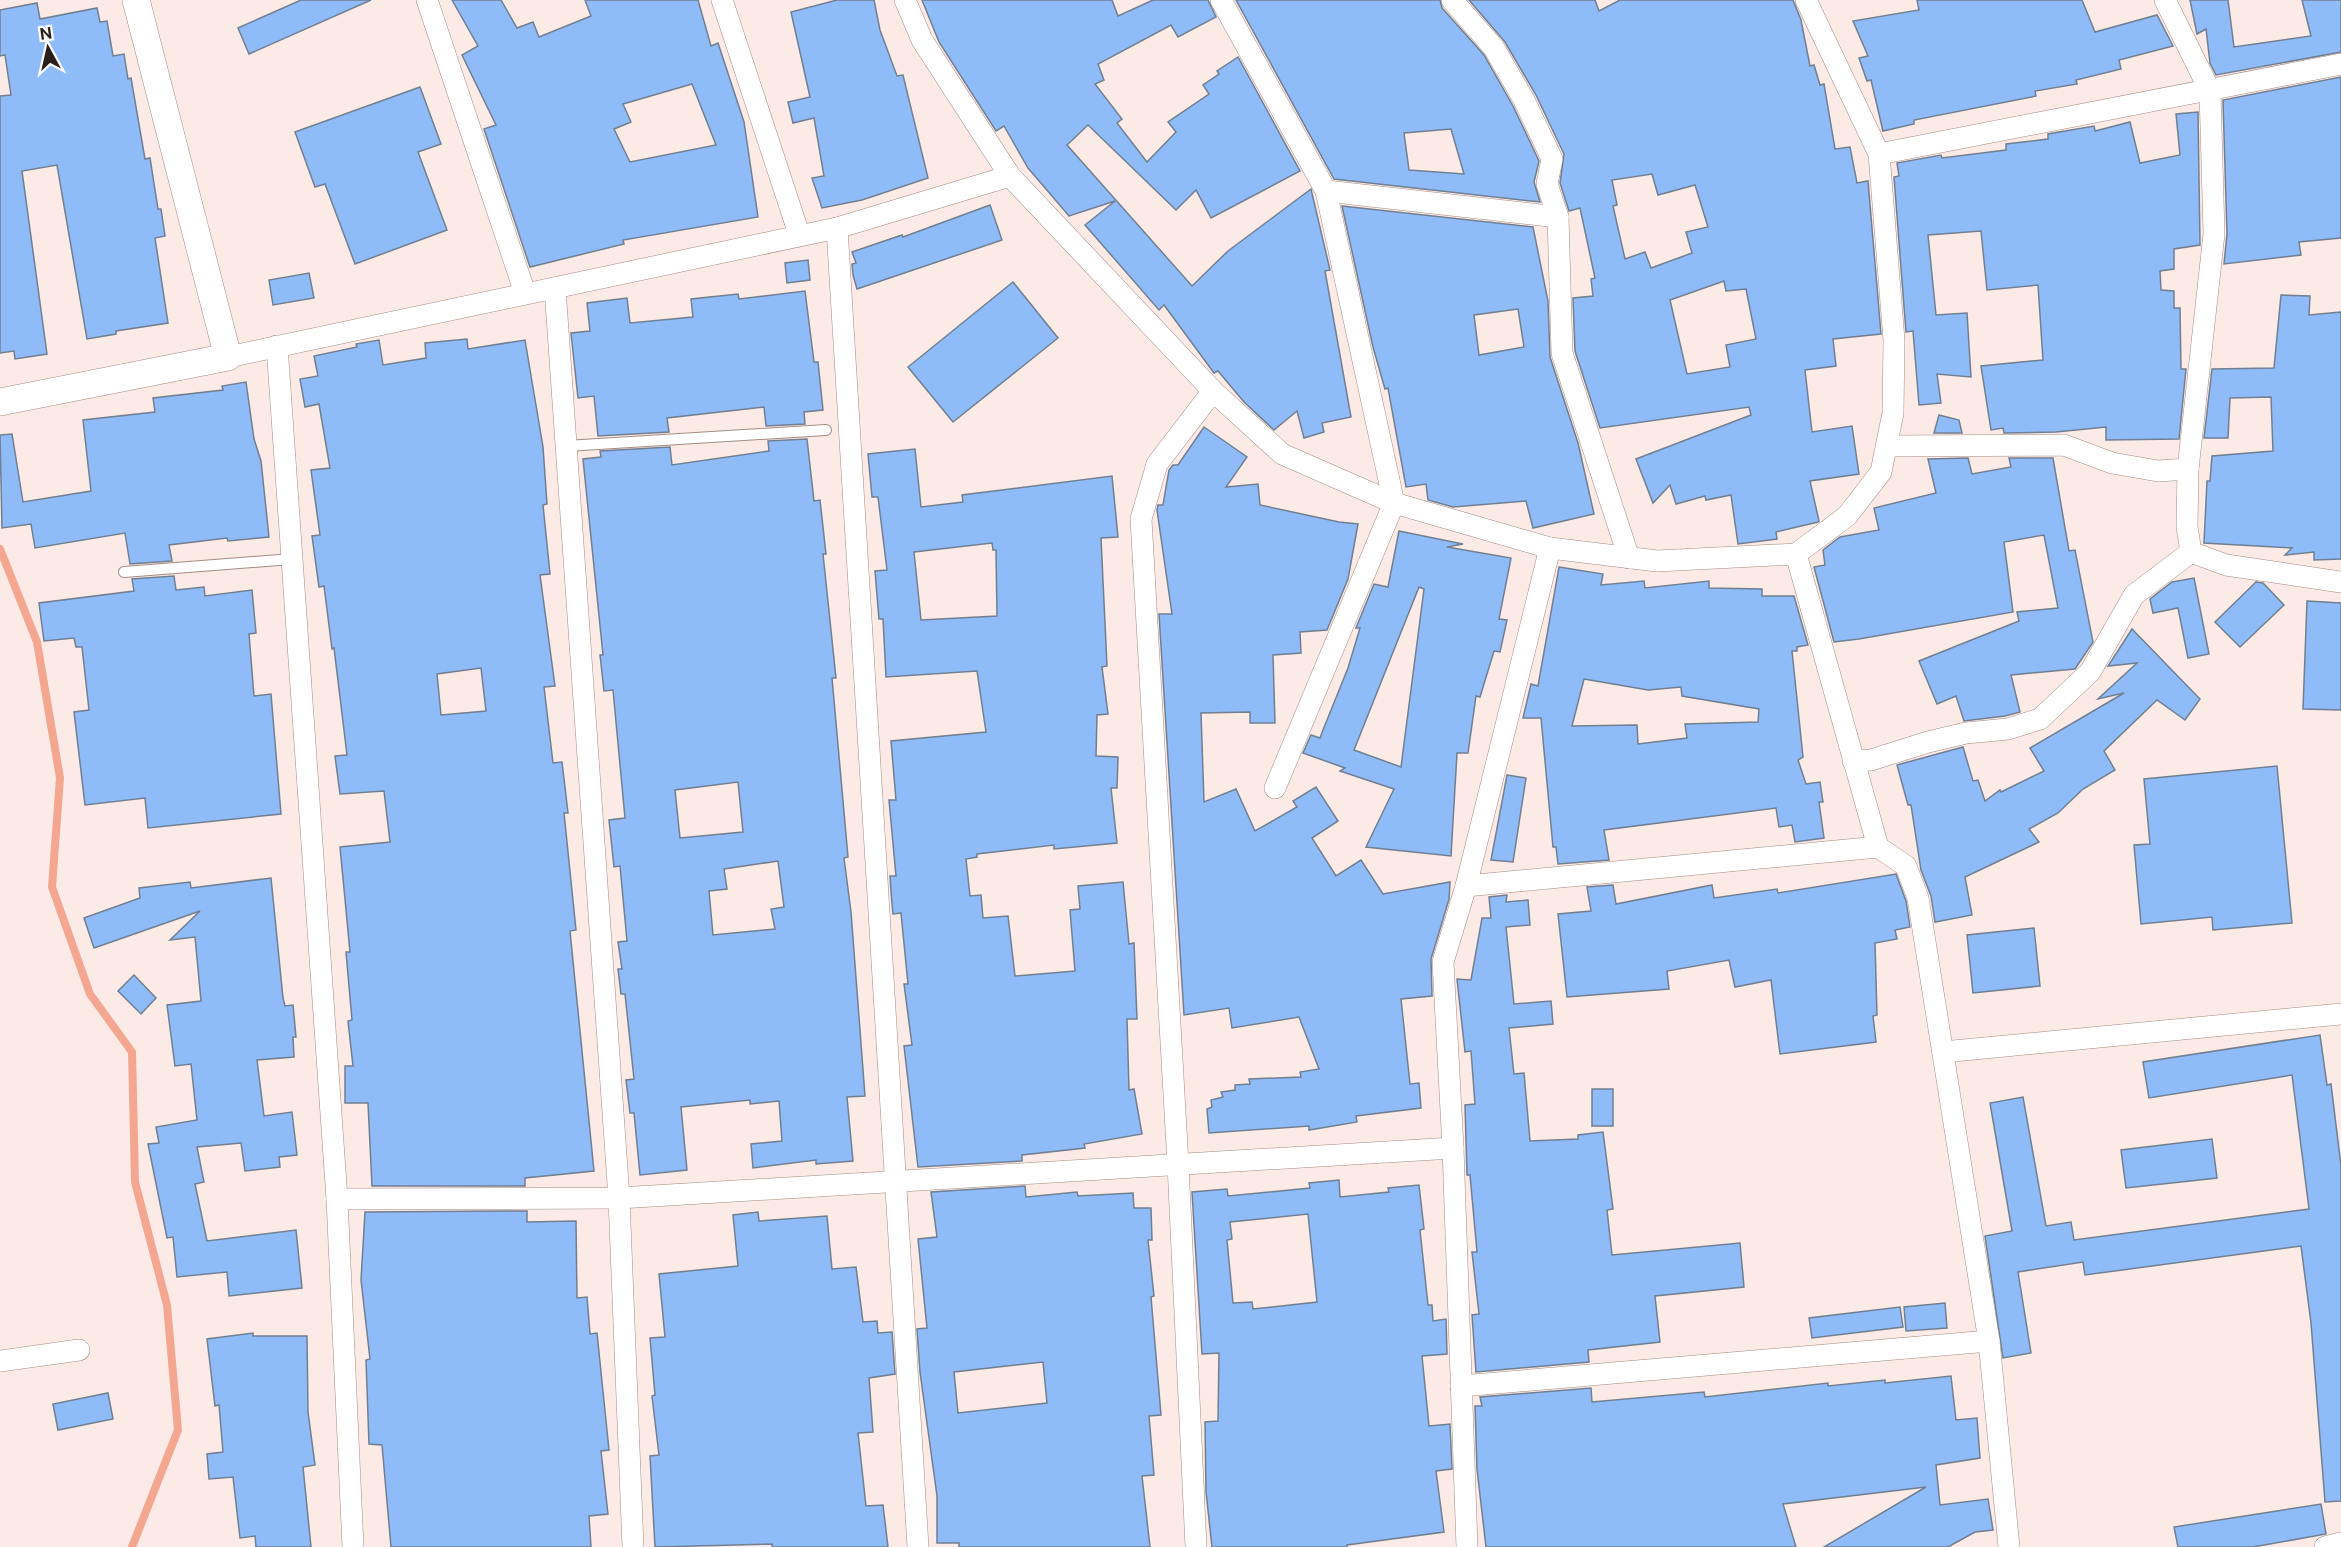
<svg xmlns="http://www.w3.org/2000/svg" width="2341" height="1547" viewBox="0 0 2341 1547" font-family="'Public Sans',sans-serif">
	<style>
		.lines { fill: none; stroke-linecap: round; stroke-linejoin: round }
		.stream { stroke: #f5a690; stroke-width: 8 }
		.building { fill: #8fbcf8; stroke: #717f92; stroke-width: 1.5; fill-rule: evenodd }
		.service-casing { stroke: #a68c85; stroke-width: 12 }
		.minor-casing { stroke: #a68c85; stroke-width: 22 }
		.tertiary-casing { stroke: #a68c85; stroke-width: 28 }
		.service { stroke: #fff; stroke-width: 10 }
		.minor { stroke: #fff; stroke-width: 21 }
		.tertiary { stroke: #fff; stroke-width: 27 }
	</style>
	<rect width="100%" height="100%" fill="#fbeae5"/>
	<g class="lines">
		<path class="stream" d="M0,549L37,642L60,778L52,887L90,994L132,1052L135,1182L167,1305L178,1430L132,1547"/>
	</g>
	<g class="building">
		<path d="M301,0H371L249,54L238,28Z"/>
		<path d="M452,0H501L517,28L533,22L539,37L591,16L585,0H698L711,46L718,43L744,122L758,217L623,240L624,244L530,267L484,129L496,125L462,55L478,46ZM692,84L716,145L630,162L614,129L631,122L623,104Z"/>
		<path d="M837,0H874L880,30L897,76L903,75L928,178L862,200L822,208L812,178L824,176L814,118L793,123L788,102L810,97L791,12Z"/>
		<path d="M922,0H1112L1118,16L1153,0H1208L1216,17L1178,37L1171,25L1098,64L1104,80L1095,84L1122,119L1117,123L1147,162L1176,132L1168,122L1209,94L1203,85L1219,74L1217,71L1238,57L1300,171L1211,218L1196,190L1176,210L1088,125L1067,145L1192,286L1228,251L1311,189L1330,270L1325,271L1351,417L1322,423L1324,432L1304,438L1297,411L1274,430L1244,402L1218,371L1214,373L1164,305L1159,310L1085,225L1115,201L1069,216L1028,168L1004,126L996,131L939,42Z"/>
		<path d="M1236,0H1440L1442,8L1484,55L1513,106L1539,161L1534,182L1540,202L1334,179ZM1451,129L1464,174L1409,170L1404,133Z"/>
		<path d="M1469,0H1595L1599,11L1620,0H1793L1801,20L1810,66L1814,65L1820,85L1824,84L1835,149L1850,147L1857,183L1868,181L1881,334L1833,339L1836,366L1805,370L1812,432L1852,426L1859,474L1810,481L1819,521L1818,522L1776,532L1777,539L1738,544L1731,495L1706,500L1705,496L1676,504L1670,485L1653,503L1636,459L1751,415L1749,407L1600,428L1575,351L1573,298L1593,296L1591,279L1595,278L1580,208L1569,211L1560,183L1564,154L1536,95L1505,42ZM1652,174L1658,195L1695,185L1708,227L1686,232L1692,253L1651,268L1645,252L1625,259L1613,206L1617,205L1612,180ZM1724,281L1726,291L1746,289L1756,339L1726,345L1730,367L1687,374L1670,300Z"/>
		<path d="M1917,0H2082L2095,32L2157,15L2173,46L2119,60L2121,69L2076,80L2077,84L2035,91L2036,96L1914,120V124L1883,131L1871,80L1867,81L1859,58L1868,56L1853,21L1919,10Z"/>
		<path d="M2190,0H2228L2234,47L2311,36L2302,0H2341V52L2216,75L2210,63L2206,29L2197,34Z"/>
		<path d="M37,3L40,19L97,8L100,22L107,21L113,56L124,54L128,79L131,78L145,159L150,158L158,209H161L165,236L155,238L168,323L116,331V334L87,339L57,165L22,171L47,354L15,359L14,351L0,353V96L11,95L5,55L0,56V10Z"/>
		<path d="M2341,77V238L2299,242L2301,255L2224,264L2227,234L2223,100Z"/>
		<path d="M420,87L441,144L418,152L447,230L355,264L325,184L315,187L295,132Z"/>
		<path d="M2198,112L2200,245L2174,249V269L2160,271L2161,290L2174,291V308H2180L2181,369H2186L2179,439L2106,440V427L2056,432L2004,433L2003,428L1991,430L1981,366L2043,360L2038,285L1987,290L1981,231L1928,235L1936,315L1967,313L1971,377L1937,374L1941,403L1919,405L1913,331L1906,332L1894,177L1899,176L1897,163L1941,155L1942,158L2006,150V144L2048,139V134L2094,126L2095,131L2130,122L2140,163L2180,155L2176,114Z"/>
		<path d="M990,205L1002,240L857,289L853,275L852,264L856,263L852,252L902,235L903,237Z"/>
		<path d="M1342,206L1533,227L1548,301L1550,357L1578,443L1594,514L1533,528L1526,501L1453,507L1428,500L1426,484L1406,487L1388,388L1385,389L1373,347ZM1518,309L1524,347L1479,355L1474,315Z"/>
		<path d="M808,260L810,280L787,283L785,263Z"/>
		<path d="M309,273L314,298L273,305L269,280Z"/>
		<path d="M1013,282L1058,338L953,422L908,367Z"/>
		<path d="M805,291L814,362H818L823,410L804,412L805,424L766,426L764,407L667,418L669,432L598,436L594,396L578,398L571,333L590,331L587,303L627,298L630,323L693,317L691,299L738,294L739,299Z"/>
		<path d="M2281,295L2310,296L2309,315L2341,312V559L2314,560V552L2285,555L2292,548L2204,543L2207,481H2210L2212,456L2273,451L2271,397L2230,398L2228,438H2204L2212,369L2274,368Z"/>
		<path d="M467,339L468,349L525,340L543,447L547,504L543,505L550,574L540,575L555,686L544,687L553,763L562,762L568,813H564L576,930L570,931L594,1171L525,1178V1186H372L368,1103H345V1066H353L348,1021L352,1020L346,952H350L340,847L390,842L384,791L340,794L335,756L347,755L334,648L332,649L324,586L319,587L312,536L320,535L311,470L330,468L319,404L305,407L300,379L318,376L314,356L357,347L356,344L379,340L383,365L426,358L425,343ZM481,668L486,711L441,715L437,674Z"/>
		<path d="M246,382L254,439L261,461L269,537L228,541L227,538L169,545L172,561L130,564L125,533L35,548L31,524L2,528L0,435L12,434L23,502L91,491L83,420L155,412L153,398L223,390L222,386Z"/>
		<path d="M1939,415L1959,420L1962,433H1934Z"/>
		<path d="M1204,427L1247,457L1226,487L1258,484L1260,505L1339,522L1358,524L1348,579L1327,630L1300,632L1301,653L1273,655L1275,723H1250V712L1201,713L1204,802L1236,789L1255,831L1297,807L1293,801L1316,787L1338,821L1312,838L1336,876L1361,860L1383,894L1450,882L1449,899L1431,959L1432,996L1401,999L1410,1084L1419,1083L1421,1108L1356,1116L1357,1122L1309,1130V1126L1209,1133L1207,1109L1212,1107L1211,1100L1223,1097L1221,1092L1235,1090V1085L1250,1084L1249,1079L1301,1077L1300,1072L1319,1069L1299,1017L1232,1028L1229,1008L1184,1015L1159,614H1172L1157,510L1158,505H1163L1169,470L1173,465H1178Z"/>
		<path d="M807,439L814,501L820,500L826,554H823L836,678H832L848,857L844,858L851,912L865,1096L847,1097L853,1161L816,1164V1160L753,1168L751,1144L782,1141L779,1101L750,1104V1100L681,1107L687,1170L640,1175L634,1113H630L626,1080L634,1079L625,994H621L618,969H622L618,942L627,941L620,866L614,867L609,820L625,818L613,690L604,691L600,655H603L583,459L601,457L600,451L670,447L672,465L769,451L768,441ZM738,782L743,832L680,838L675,790ZM778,861L784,907L771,909L775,929L713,935L709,891L727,889L724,869Z"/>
		<path d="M915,449L921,507L963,502L962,495L1112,476L1118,537L1101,538L1107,666L1102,667L1108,714L1097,715L1096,756L1118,757L1117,788H1111L1117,843L1054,849V845L977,854V857L966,859L970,896L981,895L983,918L1008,916L1015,976L1075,971L1070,910L1080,909L1078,886L1123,882L1129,944L1134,943L1137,1019H1127L1129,1090L1134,1089L1142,1134L1084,1144L1085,1148L1022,1155V1161L918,1167L904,1046L912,1045L904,984H908L901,913L893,914L891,892L890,876H896L889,800H896L891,741L986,732L977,671L886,677L883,619H879L875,571L887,570L878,497H872L868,454ZM992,543L993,550H996L997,616L921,620L914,552Z"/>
		<path d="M1968,458L1972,474L2011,467L2009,458H2053L2069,551L2075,550L2093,642L2075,669L2011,675L2020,712L2005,716L1964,721L1956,696L1937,704L1919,661L2019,621L2017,612L2058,608L2044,535L2004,542L2013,612L1859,639L1834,642L1814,567L1825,565L1823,550L1840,537L1879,530L1874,508L1936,493L1928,459Z"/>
		<path d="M1399,531L1463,544L1447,547L1511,558L1499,619L1507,620L1500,652L1494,651L1480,697L1476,696L1468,753H1457L1451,856L1366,847L1394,789L1340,771L1345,768L1303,753L1311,735L1320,738L1323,730L1348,668L1360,628H1356L1374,584L1388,587ZM1419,587L1424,589L1401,767L1354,750Z"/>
		<path d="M1559,567L1603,574L1601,585L1644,581L1645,588L1709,581V588L1762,589V596H1794L1808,645L1797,647V651H1792L1803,757L1798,760L1806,784L1820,782L1823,802H1819L1824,838L1795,842L1792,825L1779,827L1776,808L1604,830L1609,860L1558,864L1556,847H1553L1541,718H1523L1531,684L1538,686ZM1584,679L1648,690L1681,687L1682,696L1759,709L1758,722L1685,724L1687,738L1638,744L1637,725L1572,726Z"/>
		<path d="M174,576L176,590L204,587L205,596L252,590L256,633L249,634L254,696L271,694L281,814L148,828L145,798L85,805L74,712L89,710L82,647H76L74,638L44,641L39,603L134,591L132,579Z"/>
		<path d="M2194,578L2209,654L2188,658L2178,608L2153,613L2150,599L2172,582Z"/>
		<path d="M2256,582L2263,583L2284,605L2240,647L2215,622Z"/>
		<path d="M2307,601L2341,603V710L2303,709Z"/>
		<path d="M2132,629L2200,699L2185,720L2157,700L2104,751L2115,770L2083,789L2058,813L2029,829L2039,842L1965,877L1972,915L1935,922L1931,896L1921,870L1911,805H1908L1897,765L1963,747L1973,781L1978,780L1985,801L2000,790L2001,792L2044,771L2030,748L2124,693L2098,699L2137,663L2108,666Z"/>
		<path d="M2277,766L2292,923L2213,930L2212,917L2141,924L2134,845L2150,844L2144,779Z"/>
		<path d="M1507,775L1526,778L1513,862L1491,860Z"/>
		<path d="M1896,874L1906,901L1910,927L1895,930L1897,939L1875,943L1877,1015L1873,1016L1876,1042L1780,1054L1771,980L1735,987L1729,960L1667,971L1669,989L1567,997L1558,914L1591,911L1587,887L1613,885L1616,904L1712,885L1714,898L1777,889L1778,893Z"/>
		<path d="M271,878L283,998L285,1006L293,1005L296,1037H293L294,1057L257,1060L264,1116L292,1112L297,1155L279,1157L280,1167L245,1171L241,1143L197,1147L204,1182L195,1184L207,1241L296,1230L302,1288L229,1296L227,1272L177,1277L173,1237L167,1238L148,1144L159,1143L156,1127L197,1120L191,1064L175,1066L167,1005L201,1001L195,937L170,940L200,911L94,948L84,918L140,898L139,888L190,882L191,888Z"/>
		<path d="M1507,895L1506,902L1528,900L1530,925L1506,927L1514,1004L1551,1001L1553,1024L1509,1028L1514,1074L1524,1073L1530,1141L1578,1139V1135L1603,1132L1613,1209L1607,1210L1612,1255L1740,1243L1744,1287L1655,1296L1660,1342L1588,1350L1589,1362L1476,1372L1472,1315L1479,1314L1472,1252H1477L1470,1175H1467L1465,1105L1475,1104L1471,1051L1465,1052L1457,979L1471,980L1482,918H1491L1489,897Z"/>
		<path d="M2034,928L2040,986L1973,993L1967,935Z"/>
		<path d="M134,975L156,998L141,1014L118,991Z"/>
		<path d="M2320,1035L2327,1085L2331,1084L2341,1166V1501L2325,1502L2311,1323L2301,1246L2085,1275L2083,1262L2018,1272L2031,1353L2003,1358L1985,1236L2012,1231L1990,1103L2023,1097L2046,1226L2071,1222L2074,1240L2309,1209L2292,1075L2149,1098L2143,1062Z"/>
		<rect x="1592" y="1089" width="21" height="37"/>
		<path d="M2212,1139L2217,1178L2126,1188L2121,1150Z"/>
		<path d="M1339,1180L1340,1197L1389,1192L1388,1188L1419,1185L1424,1229L1420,1230L1428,1305H1432L1433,1321L1446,1319L1447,1354L1422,1356L1429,1426L1450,1424L1452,1469L1436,1471L1444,1532L1347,1545V1547H1212L1206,1492L1205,1422L1218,1421L1219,1353L1202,1354L1192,1192L1227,1189L1228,1196L1310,1188L1309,1183ZM1308,1214L1317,1302L1253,1309L1252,1302L1233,1303L1227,1240L1232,1239L1230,1222Z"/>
		<path d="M1025,1186L1026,1197L1077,1192L1078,1196L1133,1193L1134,1208H1151L1152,1240H1148L1154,1296L1151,1297L1161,1415L1149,1416L1154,1475L1142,1476L1150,1547H959V1543H937V1496L920,1372L917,1329L927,1328L918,1239L937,1237L931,1192ZM1043,1362L1047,1403L958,1413L954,1372Z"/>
		<path d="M527,1211V1222L576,1221L577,1298L587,1297L590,1334L597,1333L609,1450L601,1451L608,1514L589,1516L591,1547H391L382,1445L369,1444L366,1360L370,1359L361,1280L365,1212Z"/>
		<path d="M758,1212L759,1221L827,1216L832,1269L856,1267L863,1322L877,1321L878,1333L892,1332L895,1374L869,1378L873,1432L858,1433L866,1506L883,1505L888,1547H772V1544L655,1547L650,1456L659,1455L652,1396L655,1395L650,1338L665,1337L659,1274L738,1266L733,1215Z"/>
		<path d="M1945,1303L1947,1328L1906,1331L1904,1307Z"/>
		<path d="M1900,1307L1903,1327L1812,1338L1809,1318Z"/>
		<path d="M253,1333V1336H307L308,1412L315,1465L303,1467L311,1547H256L255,1536L240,1538L233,1477L209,1479L207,1454L223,1452L219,1405L215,1406L207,1339Z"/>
		<path d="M1951,1376L1956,1420L1977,1418L1980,1458L1936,1465L1940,1505L1988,1499L1993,1530L1975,1532L1948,1547H1824L1926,1487L1783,1504L1796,1547H1486L1477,1469L1475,1406H1482L1480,1397L1591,1388L1592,1402L1704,1392L1705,1397L1828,1383V1386L1885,1380V1383Z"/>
		<path d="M108,1393L113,1419L58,1430L53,1404Z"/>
		<path d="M2321,1504L2326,1534L2253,1547H2178L2174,1527Z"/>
	</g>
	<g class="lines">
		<g class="service-casing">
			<g id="service">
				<path d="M566,446L826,430"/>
				<path d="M124,572L292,559"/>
			</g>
		</g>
		<g class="minor-casing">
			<g id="minor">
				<path d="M427,0L525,293"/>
				<path d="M722,0L799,234"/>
				<path d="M905,0L922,40L1010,176L1213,391L1282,454L1394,503L1550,548L1657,561L1796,554L1847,516L1881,472L1893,413L1894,340L1879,154L1806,0"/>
				<path d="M1221,0L1326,191L1394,503L1275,788"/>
				<path d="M1452,0L1494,48L1524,100L1552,159L1547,184L1558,217L1562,353L1629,558"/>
				<path d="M2165,0L2210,91L2214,234L2188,469L2187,527L2191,552"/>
				<path d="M1879,154L2341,64"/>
				<path d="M1326,191L1558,217"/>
				<path d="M837,228L918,1547"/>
				<path d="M555,288L619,1198L633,1547"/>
				<path d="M277,346L337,1199L353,1547"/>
				<path d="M228,357L837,228L1010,176"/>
				<path d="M1888,446L2064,445L2112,463L2158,471L2188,469"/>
				<path d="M2191,552L2226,565L2341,582"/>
				<path d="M1796,554L1878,847"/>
				<path d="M1853,761L1871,760L1928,742L1966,733L2008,729L2040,719L2090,672L2134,595L2191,552"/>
				<path d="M1466,886L1878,847L1906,866L1918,898L1989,1341L2009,1547"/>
				<path d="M1943,1052L2341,1014"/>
				<path d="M337,1199L619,1198L1453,1148"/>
				<path d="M0,1361L79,1350"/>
				<path d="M1461,1386L1989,1341"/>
				<path d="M1196,1547L1178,1164L1141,519L1157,464L1213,391"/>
				<path d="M1467,1547L1453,1148L1443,962L1466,886L1550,548"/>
				<path d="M2325,1547L2341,1543"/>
			</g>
		</g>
		<g class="tertiary-casing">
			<path id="tertiary" d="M0,402L228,357L136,0"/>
		</g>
		<use href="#service" class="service"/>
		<use href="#minor" class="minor"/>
		<use href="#tertiary" class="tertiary"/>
	</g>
	<g transform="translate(48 48) rotate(352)" stroke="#fbfbfb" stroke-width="4.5" paint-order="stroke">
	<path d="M0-4.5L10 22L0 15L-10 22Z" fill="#281e1b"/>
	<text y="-9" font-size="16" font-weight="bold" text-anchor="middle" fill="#281e1b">N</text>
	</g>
</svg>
